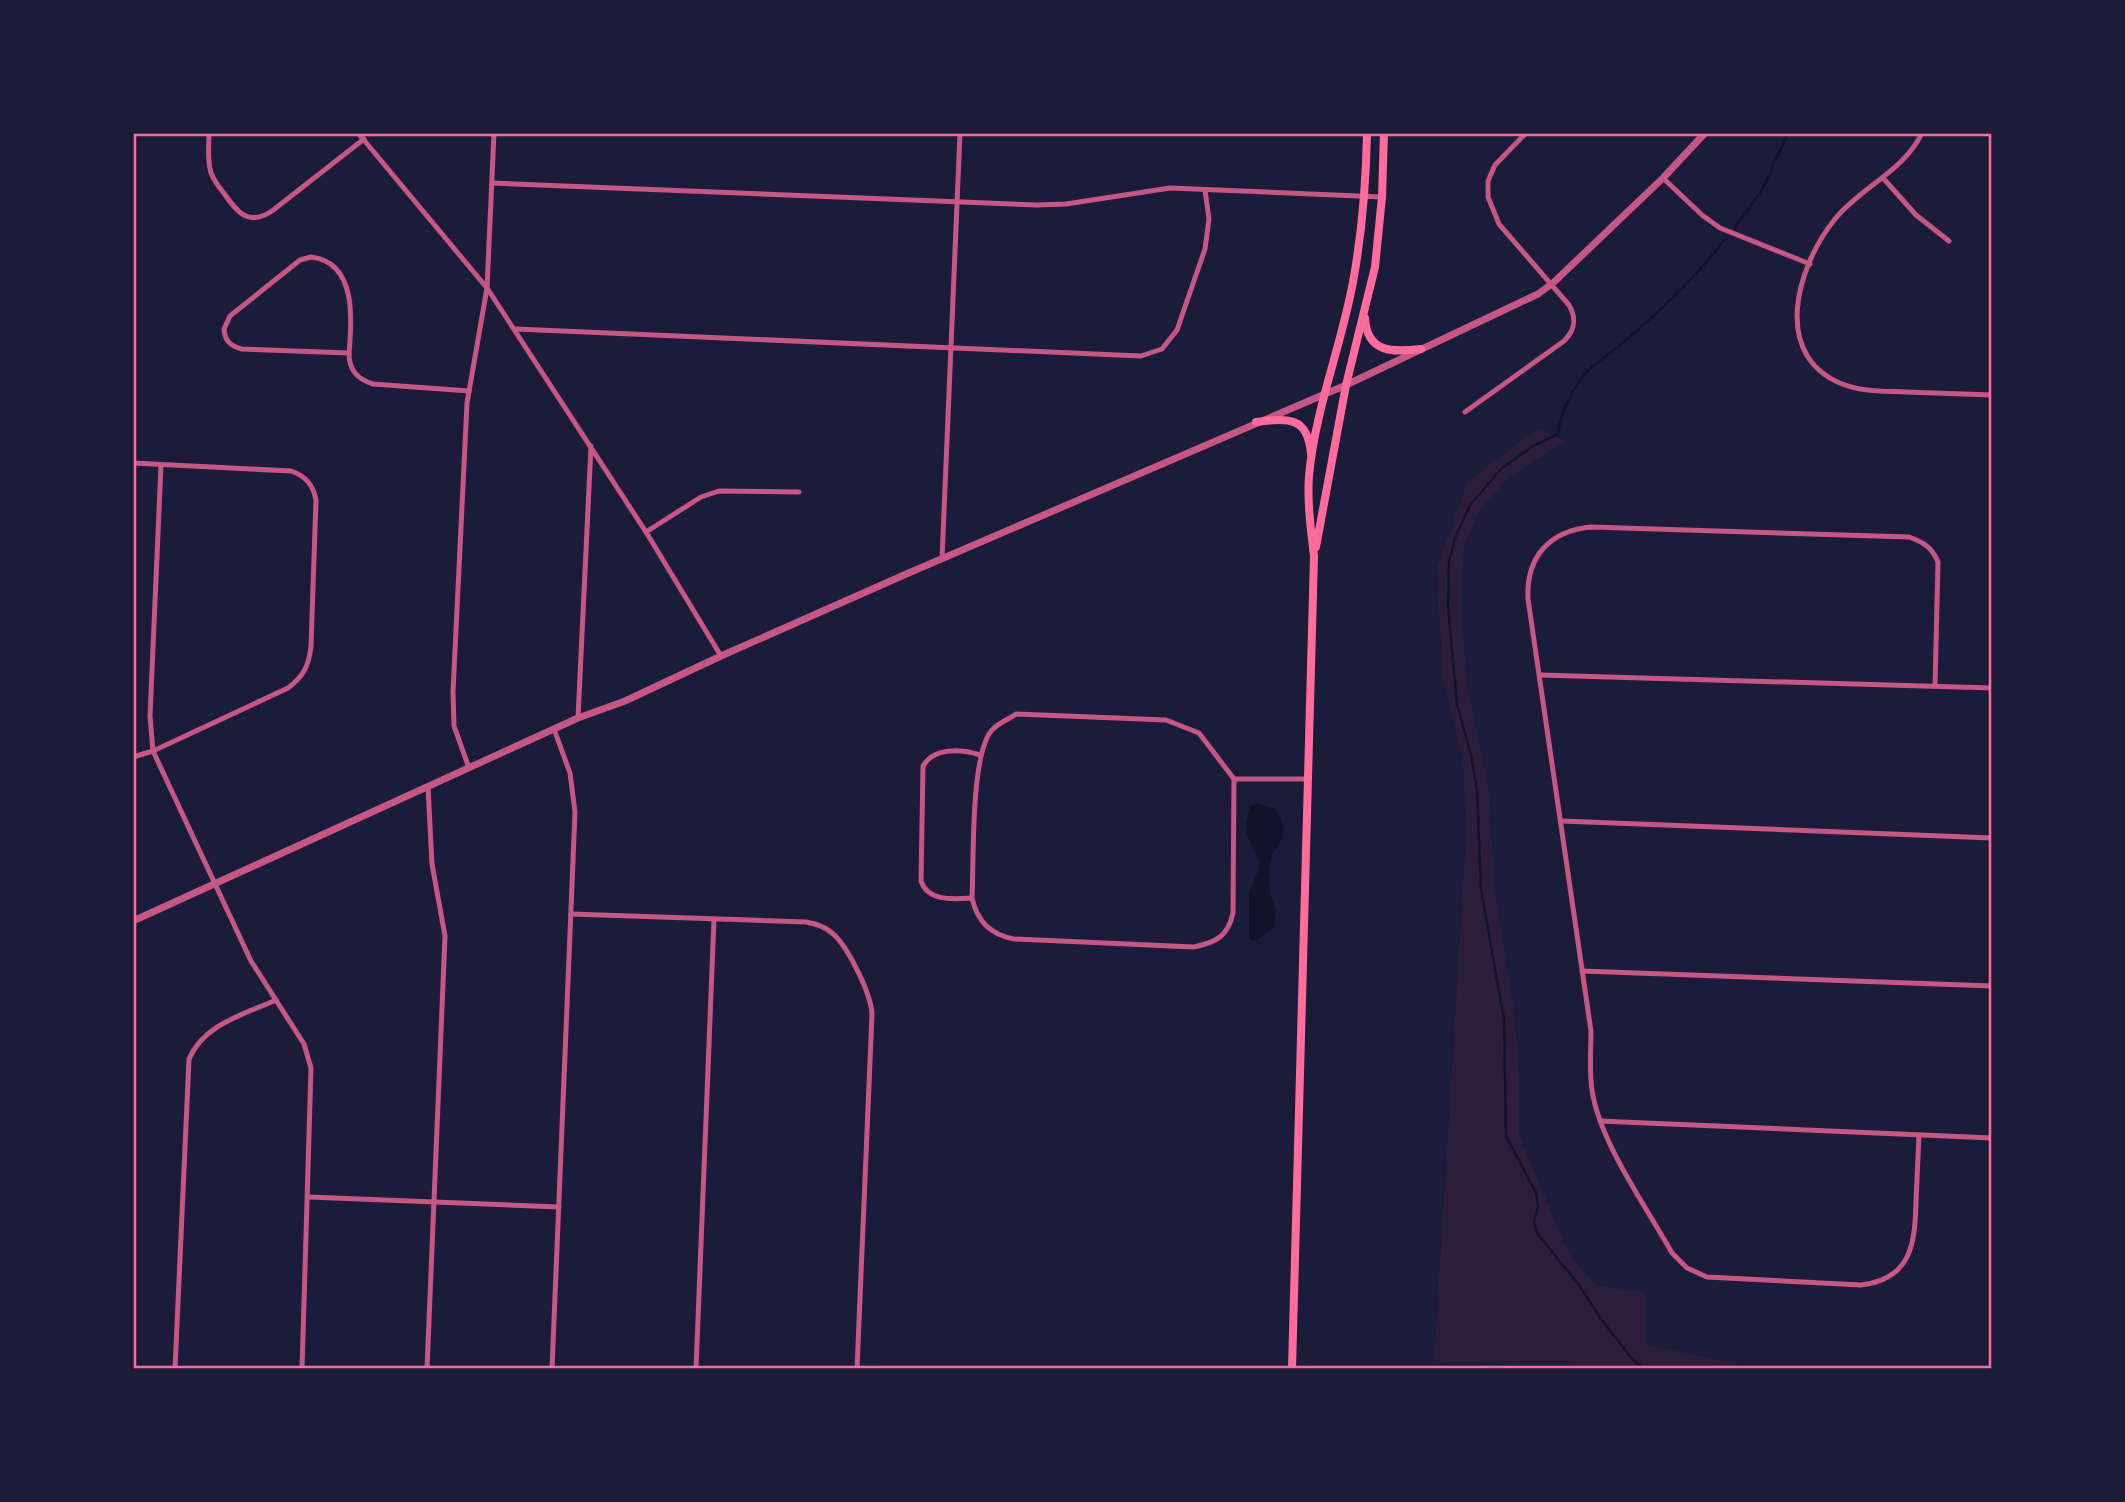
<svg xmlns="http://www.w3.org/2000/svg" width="2125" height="1502" viewBox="0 0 2125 1502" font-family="Montserrat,sans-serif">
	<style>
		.green { fill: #2a1e3b }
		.water { fill: #12122b }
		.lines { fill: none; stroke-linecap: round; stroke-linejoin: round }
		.stream { stroke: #12122b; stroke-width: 2.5 }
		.minor { stroke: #c65784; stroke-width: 5 }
		.tertiary { stroke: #c65784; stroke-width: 7 }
		.secondary { stroke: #ff6b9d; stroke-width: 8 }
		.neatline { fill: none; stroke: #ff6b9d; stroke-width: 2.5 }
	</style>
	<rect width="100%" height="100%" fill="#1b1b3a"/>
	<path class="green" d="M1538,428L1565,442L1511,476L1480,509L1464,545L1461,610L1468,690L1488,786L1495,890L1514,1011L1519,1070V1135L1568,1252L1595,1285L1645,1292V1344L1760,1369H1570L1568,1361L1434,1362L1466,838L1463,760L1443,681L1437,569L1467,482Z"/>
	<path class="water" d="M1257,803L1274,808L1281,818L1283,828L1282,839L1272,855L1269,865L1270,893L1276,910L1274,928L1256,941L1250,940L1249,935V894L1258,871L1259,862L1247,834L1246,823L1250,806Z"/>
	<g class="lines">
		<g class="stream">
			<path d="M1735,227L1762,190L1788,133"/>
			<path d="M1644,1369L1633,1360L1601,1319L1579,1285L1537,1233L1534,1221L1538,1207L1536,1193L1506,1136L1504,1019L1481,890L1477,790L1471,755L1457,704L1448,607L1449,562L1455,538L1470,505L1501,469L1533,446L1558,434C1561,411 1570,393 1584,375C1593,364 1607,356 1618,347C1656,315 1695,279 1725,239"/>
		</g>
		<g class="minor">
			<path d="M209,133C209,146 207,160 211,173C214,180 218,186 223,192C237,212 248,227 272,211L364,139"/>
			<path d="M358,133L487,288L646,532L721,656"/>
			<path d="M1922,133C1904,171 1861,187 1835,219C1796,267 1769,360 1848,386C1866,392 1887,391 1906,392C1935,393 1963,394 1992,395"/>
			<path d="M1663,178L1702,215L1720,228L1810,264"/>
			<path d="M1883,178L1916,215L1949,241"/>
			<path d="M492,183L1037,205L1066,204L1170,188L1382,197"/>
			<path d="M311,257C357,262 352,321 349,353L242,349C230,346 225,341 224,329L230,316L300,260Z"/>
			<path d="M516,329L1141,356L1162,349L1177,330L1205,249L1209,219L1205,190"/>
			<path d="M349,353C349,370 357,379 373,384L469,391"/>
			<path d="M1465,412L1564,341C1575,330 1577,319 1569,305L1499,224L1488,197V181L1495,165L1526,133"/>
			<path d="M133,463L291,471C306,476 313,485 316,500L311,646C309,665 304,676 288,688L153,751L133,757"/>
			<path d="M161,465L150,716L153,751L251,961L304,1044L311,1068L302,1369"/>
			<path d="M646,532L701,497L719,491L799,492"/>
			<path d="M942,559L960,133"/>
			<path d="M1540,675L1992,688"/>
			<path d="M1016,714L1166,720L1199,733L1234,779L1233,913C1228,936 1217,942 1194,947L1014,939C991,935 977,921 972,898C974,863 970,751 993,729C999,723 1009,719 1016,714Z"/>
			<path d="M578,718L591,446"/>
			<path d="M469,768L454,726L453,692L467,403L487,288L494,133"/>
			<path d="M1234,779H1307"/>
			<path d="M1562,821L1992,838"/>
			<path d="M972,898C954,899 928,902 921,881L923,766C934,747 961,749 980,755"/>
			<path d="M571,914L806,922C816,924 824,926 832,933C848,946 871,994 872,1014L857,1369"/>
			<path d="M1582,971L1992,986"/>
			<path d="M1600,1121L1992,1138"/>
			<path d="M1919,1135C1918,1157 1917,1179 1916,1201C1915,1243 1912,1279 1861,1285L1707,1277L1687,1268L1672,1253C1647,1208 1599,1141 1592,1090C1589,1071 1591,1051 1591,1031L1528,599C1526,557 1549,531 1591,527L1909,537C1923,542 1932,547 1938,562L1935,686"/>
			<path d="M309,1197L559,1207"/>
			<path d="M175,1369L189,1059C204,1024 243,1015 276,1000"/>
			<path d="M427,1369L445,936L432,864L428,787"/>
			<path d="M552,1369L575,812L570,773L554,729"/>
			<path d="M696,1369L714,919"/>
		</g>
		<path class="tertiary" d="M133,921L578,718L625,701L721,656L904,575L1346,385L1538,294L1553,283L1663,178L1705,133"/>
		<g class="secondary">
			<path d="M1365,318C1367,354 1394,352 1421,349"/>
			<path d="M1256,422C1288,418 1308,416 1311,454"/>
			<path d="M1316,547L1346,385L1375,267L1382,197L1384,133"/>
			<path d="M1292,1369L1314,556C1311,530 1307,502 1309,476C1315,410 1341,347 1353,282C1362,233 1366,184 1367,133"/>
		</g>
	</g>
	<rect width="2125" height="1502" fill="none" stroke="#1b1b3a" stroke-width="270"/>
	<rect x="135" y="135" width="1855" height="1232" class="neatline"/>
</svg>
